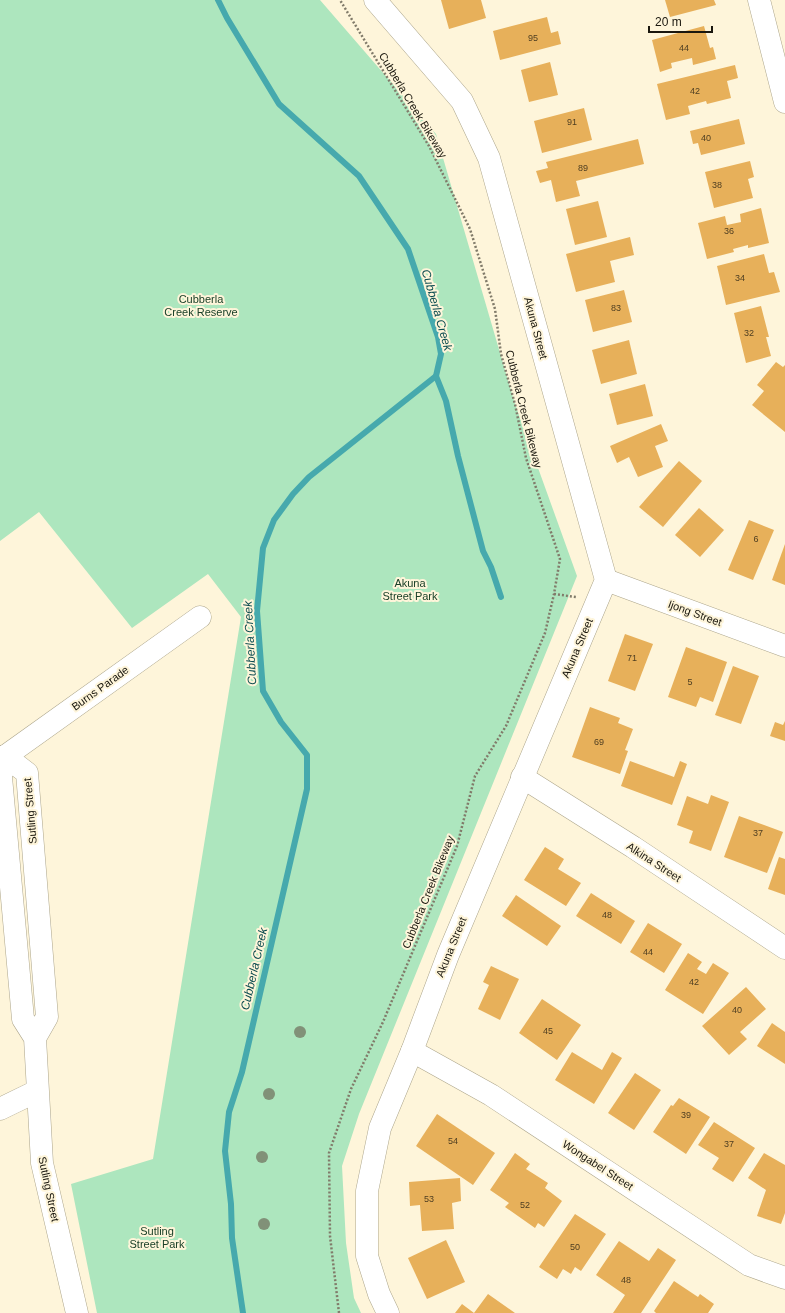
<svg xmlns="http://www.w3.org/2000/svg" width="785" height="1313" viewBox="0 0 785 1313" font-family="Helvetica,sans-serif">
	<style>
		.green { fill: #ade6be }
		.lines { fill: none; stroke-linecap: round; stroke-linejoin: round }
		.stream { stroke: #46a9ad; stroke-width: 6 }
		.building { fill: #e7b05a }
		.minor-casing { stroke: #aca58b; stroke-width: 23 }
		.path { stroke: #817b6a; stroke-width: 2.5; stroke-dasharray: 2 2; stroke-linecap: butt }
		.minor { stroke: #fff; stroke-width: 22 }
		.tree { fill: #819178 }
		.labels { text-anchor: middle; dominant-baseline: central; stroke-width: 4; stroke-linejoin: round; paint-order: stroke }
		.number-label { font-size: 9px; fill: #4d3d21 }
		.street-label { font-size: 11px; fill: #1a170e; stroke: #fef5da }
		.park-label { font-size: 11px; fill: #1a4028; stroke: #fef5da }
		.water-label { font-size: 12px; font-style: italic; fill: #0c4c50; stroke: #fef5da }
	</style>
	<rect width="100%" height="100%" fill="#fef5da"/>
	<path class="green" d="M0,0H320L436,134L515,404L577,576L359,1114L342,1166L346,1243L354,1298L361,1313H97L71,1184L153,1159L241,617L208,574L132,628L39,512L0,541Z"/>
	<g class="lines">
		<g class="stream">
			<path d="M218,0L227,18L279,104L359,176L408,249L438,337L441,354L436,376L309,477L293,494L274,520L263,548L257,611L263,691L281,722L307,755V789L242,1072L229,1112L225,1151L231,1204L232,1238L243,1313"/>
			<path d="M436,376L446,401L458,456L483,551L491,567L501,597"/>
		</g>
	</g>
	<g class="building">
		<path d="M441,0H481L486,18L449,29Z"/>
		<path d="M665,0H714L716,5L670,17Z"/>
		<path d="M547,17L551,33L558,31L561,44L500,60L493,31Z"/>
		<path d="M704,26L710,48L713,47L716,59L693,65L692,58L671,63L672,68L660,72L652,40Z"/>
		<path d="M550,62L558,95L529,102L521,70Z"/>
		<path d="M735,65L738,78L727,81L731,98L707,104L706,101L688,106L690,114L666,120L657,84Z"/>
		<path d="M584,108L592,140L542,153L534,121Z"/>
		<path d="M739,119L745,144L701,155L698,143L693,144L690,131Z"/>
		<path d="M638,139L644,164L576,181L580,196L556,202L551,180L540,183L536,171L548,168L546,162Z"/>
		<path d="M750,161L754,177L748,179L753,198L714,208L705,172Z"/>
		<path d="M598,201L607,237L575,245L566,209Z"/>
		<path d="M761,208L769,243L748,248V245L733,249L734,252L707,259L698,223L725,216L727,225L741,222L740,214Z"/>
		<path d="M630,237L634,255L610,261L615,282L576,292L566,254Z"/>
		<path d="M764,254L769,273L774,272L780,292L726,305L717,266Z"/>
		<path d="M624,290L632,322L593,332L585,300Z"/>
		<path d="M761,306L769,337H766L771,356L746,363L734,313Z"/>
		<path d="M629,340L637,374L601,384L592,350Z"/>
		<path d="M776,362L783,367L785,365V432L752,405L764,391L757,385Z"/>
		<path d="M645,384L653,416L617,425L609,394Z"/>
		<path d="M661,424L668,441L655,446L663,467L638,477L629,457L617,463L610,446Z"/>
		<path d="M679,461L702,481L663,527L639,507Z"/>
		<path d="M699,508L724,530L700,557L675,535Z"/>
		<path d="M749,520L774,530L753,580L728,570Z"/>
		<path d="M785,544V585L772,580Z"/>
		<path d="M625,634L653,644L635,691L608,681Z"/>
		<path d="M686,647L727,662L713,702L700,697L696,707L668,697Z"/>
		<path d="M733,666L759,676L741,724L715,715Z"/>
		<path d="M590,707L620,718L618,723L633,729L625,750L628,751L620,774L572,757Z"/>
		<path d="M785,721V741L770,736L775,722L783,725Z"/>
		<path d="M630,761L674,777L680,761L687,764L672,805L621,786Z"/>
		<path d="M711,795L729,802L711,851L689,843L693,831L677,825L687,796L708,804Z"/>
		<path d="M739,816L783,832L767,873L724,857Z"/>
		<path d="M545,847L564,859L558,869L581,883L566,906L524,880Z"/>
		<path d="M779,857L785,859V895L768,889Z"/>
		<path d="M591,893L635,921L621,944L576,916Z"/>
		<path d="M516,895L561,926L547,946L502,916Z"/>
		<path d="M648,923L682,944L664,973L630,952Z"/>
		<path d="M688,953L702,962L697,969L706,974L713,963L729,973L703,1014L665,990Z"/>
		<path d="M491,966L519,979L500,1020L478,1009L489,985L483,982Z"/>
		<path d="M746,987L766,1009L740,1032L747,1039L729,1055L702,1026Z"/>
		<path d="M542,999L581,1025L557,1060L519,1033Z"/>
		<path d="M772,1023L785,1032V1064L757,1046Z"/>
		<path d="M572,1052L602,1070L612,1052L622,1058L594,1104L555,1080Z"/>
		<path d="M635,1073L661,1090L634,1130L608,1113Z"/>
		<path d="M679,1098L710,1117L686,1154L653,1132L671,1105L673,1106Z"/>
		<path d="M437,1114L495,1153L473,1185L416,1146Z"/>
		<path d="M714,1122L755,1148L733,1182L712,1169L719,1158L698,1145Z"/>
		<path d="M515,1153L530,1164L526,1169L548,1183L545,1188L562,1201L544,1227L538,1223L535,1228L505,1207L509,1203L490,1190Z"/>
		<path d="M764,1153L785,1165V1213L781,1224L757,1216L766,1190L748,1178Z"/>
		<path d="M460,1178L461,1201L452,1203L454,1229L422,1231L420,1205L410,1206L409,1182Z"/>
		<path d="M575,1214L606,1234L581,1271L575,1267L571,1274L563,1269L557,1279L539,1267Z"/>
		<path d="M446,1240L465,1282L427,1299L408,1258Z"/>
		<path d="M619,1241L649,1261L658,1248L676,1260L641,1313H613L625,1295L596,1275Z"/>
		<path d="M674,1281L698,1297L700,1294L714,1304L708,1313H656L654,1311Z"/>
		<path d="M488,1294L515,1313H455L462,1304L474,1313Z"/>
	</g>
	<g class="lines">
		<g class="minor-casing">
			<g id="minor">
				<path d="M375,0L462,101L489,158L606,580L448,955L412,1051L380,1128L367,1191V1256L379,1294L388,1313"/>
				<path d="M759,0L785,102"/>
				<path d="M606,580L785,646"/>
				<path d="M0,760L200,617"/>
				<path d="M522,777L633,847L785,948"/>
				<path d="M35,1038L47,1017L27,773L5,756L1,777L23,1019L35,1038L42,1163L77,1313"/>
				<path d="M412,1051L491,1095L749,1265L785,1278"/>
				<path d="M0,1109L37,1091"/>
			</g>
		</g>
		<g class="path">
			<path d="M554,594L576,597"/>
			<path d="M339,1313L330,1236L329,1153L351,1089L383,1022L457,846L475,776L506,726L545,633L554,594L560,559L526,458L515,404L501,354L495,309L470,229L429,146L340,0"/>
		</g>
		<use href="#minor" class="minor"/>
	</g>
	<g class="tree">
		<circle cx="300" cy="1032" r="6"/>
		<circle cx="269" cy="1094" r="6"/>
		<circle cx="262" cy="1157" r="6"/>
		<circle cx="264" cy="1224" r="6"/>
	</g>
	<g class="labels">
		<g class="number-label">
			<text x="533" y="38">95</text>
			<text x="684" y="48">44</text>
			<text x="695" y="91">42</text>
			<text x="572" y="122">91</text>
			<text x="706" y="138">40</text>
			<text x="583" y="168">89</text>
			<text x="717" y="185">38</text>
			<text x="729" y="231">36</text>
			<text x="740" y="278">34</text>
			<text x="616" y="308">83</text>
			<text x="749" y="333">32</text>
			<text x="756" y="539">6</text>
			<text x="632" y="658">71</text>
			<text x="690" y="682">5</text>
			<text x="599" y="742">69</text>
			<text x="758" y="833">37</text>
			<text x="607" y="915">48</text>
			<text x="648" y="952">44</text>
			<text x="694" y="982">42</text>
			<text x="737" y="1010">40</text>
			<text x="548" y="1031">45</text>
			<text x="686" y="1115">39</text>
			<text x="453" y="1141">54</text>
			<text x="729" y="1144">37</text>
			<text x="429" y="1199">53</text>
			<text x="525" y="1205">52</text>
			<text x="575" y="1247">50</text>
			<text x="626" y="1280">48</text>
		</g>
		<g class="street-label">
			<text transform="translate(413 105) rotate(59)">Cubberla Creek Bikeway</text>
			<text transform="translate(536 328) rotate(75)">Akuna Street</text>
			<text transform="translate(524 409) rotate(76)">Cubberla Creek Bikeway</text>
			<text transform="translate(695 613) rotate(20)">Ijong Street</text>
			<text transform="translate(577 648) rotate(-67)">Akuna Street</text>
			<text transform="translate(100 688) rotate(-36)">Burns Parade</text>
			<text transform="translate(30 811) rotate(-95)">Sutling Street</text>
			<text transform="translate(654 862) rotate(33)">Alkina Street</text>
			<text transform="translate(428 892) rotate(-68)">Cubberla Creek Bikeway</text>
			<text transform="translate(451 947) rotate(-68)">Akuna Street</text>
			<text transform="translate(598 1165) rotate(33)">Wongabel Street</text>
			<text transform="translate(49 1189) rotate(78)">Sutling Street</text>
		</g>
		<g class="park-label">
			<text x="201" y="299">Cubberla<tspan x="201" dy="13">Creek Reserve</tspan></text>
			<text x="410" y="583">Akuna<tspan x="410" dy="13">Street Park</tspan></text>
			<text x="157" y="1231">Sutling<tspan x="157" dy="13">Street Park</tspan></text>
		</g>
		<g class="water-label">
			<text transform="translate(437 310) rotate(74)">Cubberla Creek</text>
			<text transform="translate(250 643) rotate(-93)">Cubberla Creek</text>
			<text transform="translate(254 969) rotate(-77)">Cubberla Creek</text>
		</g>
	</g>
	<path d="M649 26v6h63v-6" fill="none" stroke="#1a170e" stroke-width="2"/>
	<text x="655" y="26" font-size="12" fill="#1a170e" stroke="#fef5da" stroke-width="3" paint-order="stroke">20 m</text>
</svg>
